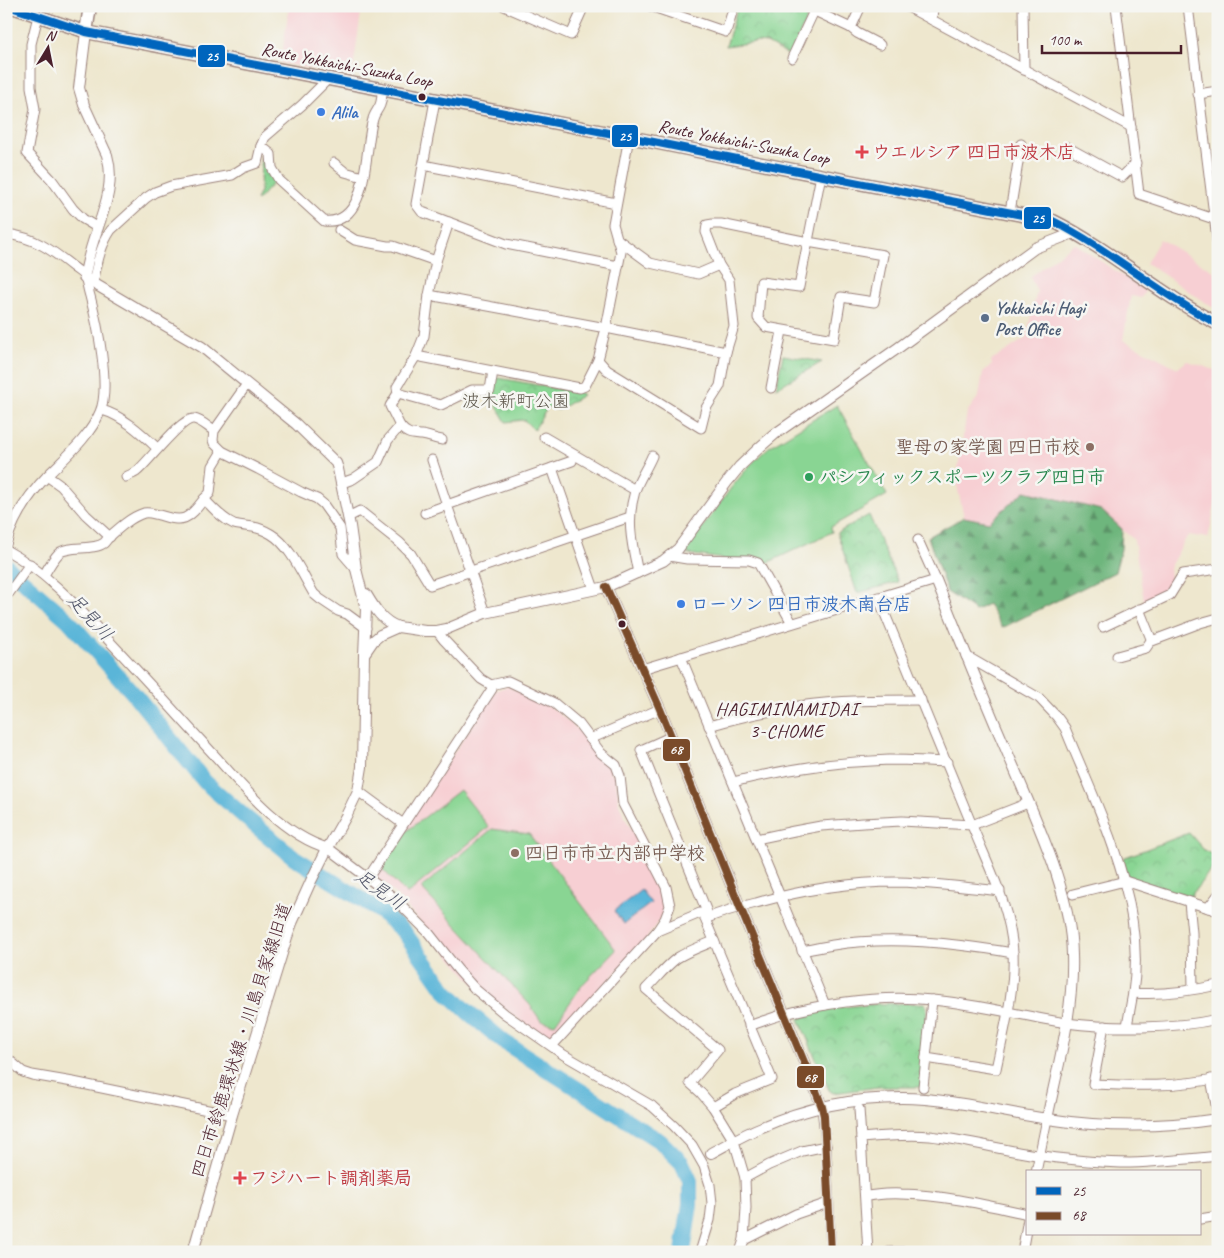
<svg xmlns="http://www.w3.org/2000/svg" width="1224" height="1258" viewBox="0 0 1224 1258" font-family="Caveat,'Klee One',sans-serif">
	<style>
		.built { fill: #f7cfd3 }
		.forest { fill: url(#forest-firs); stroke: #5c6a54 }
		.park { fill: url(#park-crowns); stroke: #6a7a5f }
		.pitch { fill: #89d593; stroke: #6a7a5f }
		.water { fill: #5ab5d8; stroke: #526a82 }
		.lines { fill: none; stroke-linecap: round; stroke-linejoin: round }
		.river { stroke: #5ab5d8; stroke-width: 16 }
		.minor-casing { stroke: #9c837c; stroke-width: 11 }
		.tertiary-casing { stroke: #9c837c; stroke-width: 12 }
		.secondary-casing { stroke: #9c837c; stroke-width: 14 }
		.primary-casing { stroke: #9c837c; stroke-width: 15 }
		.minor { stroke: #fff; stroke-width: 9 }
		.tertiary { stroke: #fff; stroke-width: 10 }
		.secondary { stroke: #fff; stroke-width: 11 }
		.primary { stroke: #fff; stroke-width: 12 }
		.bus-1-casing { stroke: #f6f6f2; stroke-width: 11 }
		.bus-2-casing { stroke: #f6f6f2; stroke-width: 11 }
		.bus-1 { stroke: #0065bd; stroke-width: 8 }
		.bus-2 { stroke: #7a4b2a; stroke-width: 8 }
		.bus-dot { fill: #4a1f2b; stroke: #f6f6f2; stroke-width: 2 }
		.shop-dot { fill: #3f7fe0; stroke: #f6f6f2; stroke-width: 2 }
		.health-dot { fill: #e0444e; stroke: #f6f6f2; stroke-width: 2 }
		.service-dot { fill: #5c6f8a; stroke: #f6f6f2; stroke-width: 2 }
		.education-dot { fill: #8d6e63; stroke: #f6f6f2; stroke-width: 2 }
		.leisure-dot { fill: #2e9e5b; stroke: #f6f6f2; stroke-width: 2 }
		.labels { text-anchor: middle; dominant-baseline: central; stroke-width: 5; stroke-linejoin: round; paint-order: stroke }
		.street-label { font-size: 18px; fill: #4a1f2b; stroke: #f6f6f2 }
		.shop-label { font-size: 18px; font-weight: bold; fill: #366cbe; stroke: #f6f6f2; text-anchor: start }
		.health-label { font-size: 18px; font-weight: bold; fill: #be3a42; stroke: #f6f6f2; text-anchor: start }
		.service-label { font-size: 18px; font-weight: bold; fill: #4e5e75; stroke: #f6f6f2; text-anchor: start }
		.park-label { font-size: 18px; fill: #5d564a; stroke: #f6f6f2 }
		.education-label { font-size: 18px; font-weight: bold; fill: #785e54; stroke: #f6f6f2; text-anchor: end }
		.leisure-label { font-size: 18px; font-weight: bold; fill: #27864d; stroke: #f6f6f2; text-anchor: start }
		.water-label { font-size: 19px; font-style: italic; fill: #505468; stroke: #f6f6f2 }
		.neighbourhood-label { font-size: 19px; letter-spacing: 1px; fill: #4a1f2b; stroke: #f6f6f2 }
		.line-badge { stroke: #f6f6f2; stroke-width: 2 }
		.badge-label { font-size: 14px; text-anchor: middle; font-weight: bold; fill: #fff }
	</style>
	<defs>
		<pattern id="forest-firs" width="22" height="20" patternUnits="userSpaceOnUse" patternTransform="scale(1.25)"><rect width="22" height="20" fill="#6eb67d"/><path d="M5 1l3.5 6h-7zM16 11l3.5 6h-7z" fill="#5c9367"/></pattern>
		<pattern id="park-crowns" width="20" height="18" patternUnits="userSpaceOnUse" patternTransform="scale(1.25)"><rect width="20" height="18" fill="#89d593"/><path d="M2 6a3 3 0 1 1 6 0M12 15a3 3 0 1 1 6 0" fill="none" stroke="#78b67f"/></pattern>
	</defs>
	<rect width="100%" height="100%" fill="#f6f6f2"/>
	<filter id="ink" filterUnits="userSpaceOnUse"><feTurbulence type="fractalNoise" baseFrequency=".02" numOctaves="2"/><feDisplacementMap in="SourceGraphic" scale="10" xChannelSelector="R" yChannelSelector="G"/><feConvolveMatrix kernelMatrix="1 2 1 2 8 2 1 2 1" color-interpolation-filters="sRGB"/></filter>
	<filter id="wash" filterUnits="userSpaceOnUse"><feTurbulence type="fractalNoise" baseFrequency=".0096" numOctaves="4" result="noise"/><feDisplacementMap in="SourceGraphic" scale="20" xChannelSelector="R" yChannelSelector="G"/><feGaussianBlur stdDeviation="1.12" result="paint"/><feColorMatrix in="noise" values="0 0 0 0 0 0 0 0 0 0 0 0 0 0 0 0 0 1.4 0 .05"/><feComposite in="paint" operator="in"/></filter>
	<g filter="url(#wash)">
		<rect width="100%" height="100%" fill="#eee7ce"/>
		<g class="built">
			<path d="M289,6H362L352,77L281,63Z"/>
			<path d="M1160,239L1215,272L1218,290V306L1214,308L1146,263Z"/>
			<path d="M1074,243L1145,291L1141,298L1131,296L1123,340L1178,368L1187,361L1218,371V491L1208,538L1188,535L1169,568L1171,585L1167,593L1144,601L1134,540L1101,510L1025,491L989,522L964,517L956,481L967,412L979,396L983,372L992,365L991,361L1026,338L1037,291L1030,277Z"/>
			<path d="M507,686L551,707L575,727L584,736L596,754L610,764L611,773L615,774L617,785L619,803L625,818L635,835L665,902L664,912L646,940L553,1041H548L527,1026L473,983L396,895L375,876V871L495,691Z"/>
		</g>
		<path class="forest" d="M1025,491L1101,510L1122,529L1121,549L1115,572L1002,628L988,604L975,611L947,592L928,537L964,517L989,522Z"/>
		<g class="park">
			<path d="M738,6H795L809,14L790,56L767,43L756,42L726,46Z"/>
			<path d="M261,159L267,160L268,170L274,182L257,201L256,200L260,191Z"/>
			<path d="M783,355L822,362L776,388Z"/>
			<path d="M499,378L581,393L583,395L558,410L548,407L534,430L524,420L506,422L490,395L492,393L495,379Z"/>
			<path d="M869,515L898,582L857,593L837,533Z"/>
			<path d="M1189,833L1204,850L1218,858V860L1190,897L1131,879L1127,876L1123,858Z"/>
			<path d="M924,1003L927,1007L921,1087H878L833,1093L829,1090L799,1019L801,1015L831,1008L876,1004Z"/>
		</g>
		<g class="pitch">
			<path d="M837,405L887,495L831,527L832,532L763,565L682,553L708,520L731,488L750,465L769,447Z"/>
			<path d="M460,790L489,827L407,894L380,867L399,837Z"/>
			<path d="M492,829L529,834L616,950L583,984L555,1024L541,1021L530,1005L421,888Z"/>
		</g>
		<path class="water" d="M641,890L651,903L624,924L614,911Z"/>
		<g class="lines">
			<path class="river" d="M6,566L68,620L133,693L205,782L246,818L295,858L377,909L404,932L446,991L468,1012L504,1042L661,1142L682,1163L690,1181V1204L683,1252"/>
		</g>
	</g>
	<g filter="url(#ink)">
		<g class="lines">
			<g class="minor-casing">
				<g id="minor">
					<path d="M504,6L571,35L584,6"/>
					<path d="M650,6L726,32L734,6"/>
					<path d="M804,6L851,28L861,6"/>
					<path d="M906,6L1131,127"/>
					<path d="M1023,6L1024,70"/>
					<path d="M1116,6L1139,194L1214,219"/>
					<path d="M1188,6L1218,247"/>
					<path d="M38,16L31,44V87L35,109L27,153L52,180L73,209L83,219L98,228"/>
					<path d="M932,20L933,6"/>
					<path d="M851,28L857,33L880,45"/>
					<path d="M792,58L814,11"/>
					<path d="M328,79L302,105L265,137L261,146L271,154L272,168L279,180L324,221C370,226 364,148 373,119C374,114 378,110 380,105C382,100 382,94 382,89"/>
					<path d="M1198,94L1218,91"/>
					<path d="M435,100L416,204L422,212L506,244L618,266"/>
					<path d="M1067,147L1122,177L1136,163"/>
					<path d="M334,163L345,172L363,177"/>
					<path d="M423,165L616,203"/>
					<path d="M1010,212L1021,144"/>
					<path d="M449,222L436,261L429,295L424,336L416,356L397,387L398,393L441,405L472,390H490L493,371"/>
					<path d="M339,230L355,240L387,246H393L436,261"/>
					<path d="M6,234C34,237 52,250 73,267C77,270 82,273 85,277C87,282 88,290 90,296C97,322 111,387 100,412C90,436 68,455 50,473C30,493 13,518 6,544"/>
					<path d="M617,239L650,263L698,274L719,265"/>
					<path d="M93,283C97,265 100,246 111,230L146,198L155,192L171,186L232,175L243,168L257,163L261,146"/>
					<path d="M429,295L606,328L726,352"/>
					<path d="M416,356L580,388L585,386L598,360L606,328L621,252L613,224L629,137"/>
					<path d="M598,360L607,370L701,428L706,408L720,386L726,352L734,326L729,280L719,265L706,232L707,225L713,224H721L808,242L883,255L874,302L841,297L834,339L766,327L758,318L761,282L799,287L821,175"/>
					<path d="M247,384L214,431L213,440L214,443L222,451L258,469L301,492L317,499L323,504L340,528L343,554L356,569"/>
					<path d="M771,388L782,331"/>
					<path d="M102,410C123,416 141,433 157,448"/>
					<path d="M400,426C407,435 412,434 422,435C429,436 435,439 442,440"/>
					<path d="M544,437L635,490"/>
					<path d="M552,468L572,461"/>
					<path d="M47,476L61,486L86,515L110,537"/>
					<path d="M126,477C129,475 133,474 136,472C148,463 181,417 194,419C201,420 208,427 214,431"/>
					<path d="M342,483L353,479L378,462L388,440L400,426L390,406L398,393"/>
					<path d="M204,499L210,493L213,466L222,451"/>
					<path d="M425,513L447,505L432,460"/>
					<path d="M348,517L360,511L399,542L411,554L430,585L630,517"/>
					<path d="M6,550C50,574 80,610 114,646C149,683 183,721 217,758C245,790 286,837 328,848L393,897L428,932L458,970L475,989L505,1014L564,1055L652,1106L674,1126L692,1145L704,1166L710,1185L712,1203L710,1220L700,1252"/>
					<path d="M669,556L687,559L749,560L758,563L792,623"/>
					<path d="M638,573C632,544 626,521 635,491C639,479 647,468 652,456"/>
					<path d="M44,575C48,568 53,559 59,553C69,545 93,551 104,543C106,541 107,539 109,537C119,528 131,517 144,513C149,512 154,514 159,515C184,523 188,520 204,499C213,508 222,519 234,524C241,526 247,526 253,527C259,528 266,531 271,534C290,545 303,576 314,594L320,599L338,611L347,614L366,628"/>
					<path d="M6,592L9,593L30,564"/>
					<path d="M878,597C909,672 940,747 971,823C988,866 1010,905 1013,952C1015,991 1004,1030 996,1069L926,1058L932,1000"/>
					<path d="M1139,609L1152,641L1200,623L1218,618"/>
					<path d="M485,613L447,505L552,468L594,589"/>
					<path d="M1103,627L1170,595L1183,574L1218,569"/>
					<path d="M437,631L444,640L481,679L491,685L508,681L554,703L579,724L601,753L616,765L620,776L623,804L666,887L670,906L665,919L657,931L552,1046"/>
					<path d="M966,656L1039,698L1057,717L1065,728C1098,810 1147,902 1133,993C1161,995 1191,991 1218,985"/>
					<path d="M1117,656L1146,648L1152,639"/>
					<path d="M681,657L825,1005"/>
					<path d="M642,669L936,580L918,540"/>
					<path d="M709,726C739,717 768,711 799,706C839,700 880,700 921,700"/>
					<path d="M670,737L641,750L709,917"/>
					<path d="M590,739L660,709"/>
					<path d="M733,782C784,769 836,762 889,760C908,760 927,761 947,762"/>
					<path d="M358,791L403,824"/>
					<path d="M756,839L794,831L821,826L863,823L902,821L972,825L1028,803"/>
					<path d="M368,878L492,689L491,685"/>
					<path d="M1073,894L1125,881L1218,911"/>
					<path d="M1189,902L1192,933L1193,989"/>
					<path d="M1208,908L1218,895"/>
					<path d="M657,931L700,913"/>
					<path d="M714,941C702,946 688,951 677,958C665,967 656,979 646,989L718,1050L690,1083L701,1093L713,1107L734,1141L745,1178L746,1208L744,1240L740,1252"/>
					<path d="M802,951C812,949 822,947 833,945C892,936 954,943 1013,953"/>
					<path d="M749,1026C761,1022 773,1017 785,1014C832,1002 883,995 932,1000C977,1004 1022,1016 1066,1023C1111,1029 1174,1029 1218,1019"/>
					<path d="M1104,1026L1093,1084C1134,1086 1178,1087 1218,1078"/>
					<path d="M1127,1026L1133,993"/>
					<path d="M6,1057L23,1072L32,1075L73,1082L232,1115"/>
					<path d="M1211,1079L1218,1115"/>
					<path d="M923,1087L926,1058"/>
					<path d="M713,1107L735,1094L772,1079L705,919C721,912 739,907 756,903C802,890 850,882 898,882C932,883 966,887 1000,891"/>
					<path d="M822,1107L826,1146L831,1252"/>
					<path d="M859,1109L861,1138"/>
					<path d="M1036,1172L1047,1119"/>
					<path d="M745,1178L769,1165L802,1151L826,1146"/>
					<path d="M866,1196C877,1195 889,1193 901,1194C944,1195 986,1205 1028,1214"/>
					<path d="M1200,1219L1218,1216"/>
					<path d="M744,1240L796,1214L828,1203"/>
					<path d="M868,1252L861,1138C884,1136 907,1134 930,1136C968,1140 1005,1151 1043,1156C1072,1160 1101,1163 1130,1163C1160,1162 1189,1159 1218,1156"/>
					<path d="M889,1252H908"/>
					<path d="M1022,1252L1028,1219"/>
				</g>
			</g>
			<g class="tertiary-casing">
				<g id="tertiary">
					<path d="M86,32L79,88L84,105L107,155C116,185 102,214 93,242C89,254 87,265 84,277L93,283L202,347L296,424L336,463L338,469L350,526L356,569L366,609L364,655L362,767L358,791L346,816L326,851L311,881L292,923L287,937L232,1115L193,1252"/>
					<path d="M936,580C961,643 987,706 1014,768C1038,825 1071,893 1072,955C1074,1010 1058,1065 1047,1119"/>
					<path d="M606,587L660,709L740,907L816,1091L822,1107"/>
					<path d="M366,594C375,609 382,621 398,627"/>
					<path d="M364,654L373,641L380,635L398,627L425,631H437L447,629L485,613L606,587L663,561L678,549L727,482L740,466L760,447L775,434L898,348L1035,248L1076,232"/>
					<path d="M711,1153C728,1144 744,1134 762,1127C805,1108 854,1098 902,1098C951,1098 999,1112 1048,1119C1106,1128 1159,1128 1218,1119"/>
				</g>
			</g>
			<g class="secondary-casing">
				<path id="secondary" d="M8,6L86,32"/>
			</g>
			<g class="primary-casing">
				<path id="primary" d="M90,6L86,32L629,137L757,163L1053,221C1111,250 1160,295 1218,324"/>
			</g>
			<use href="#minor" class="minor"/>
			<use href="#tertiary" class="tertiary"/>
			<use href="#secondary" class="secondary"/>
			<use href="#primary" class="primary"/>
			<g class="bus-1-casing">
				<path id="bus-1" d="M8,6L86,32L629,137L757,163L1053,221C1111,250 1160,295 1218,324"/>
			</g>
			<g class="bus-2-casing">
				<path id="bus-2" d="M606,587L660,709L740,907L816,1091L822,1107L824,1116L831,1252"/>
			</g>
			<use href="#bus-1" class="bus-1"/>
			<use href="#bus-2" class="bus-2"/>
		</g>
	</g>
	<g class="bus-dot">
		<circle cx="422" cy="97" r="4.5"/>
		<circle cx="622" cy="624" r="4.5"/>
	</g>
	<g class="shop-dot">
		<circle cx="321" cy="112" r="5"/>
		<circle cx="681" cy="604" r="5"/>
	</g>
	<g class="health-dot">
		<path d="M859.5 144.5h5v5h5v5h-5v5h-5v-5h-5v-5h5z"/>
		<path d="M237.5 1170.5h5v5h5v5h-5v5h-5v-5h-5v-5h5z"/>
	</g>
	<circle class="service-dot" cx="985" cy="318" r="5"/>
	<g class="education-dot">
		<circle cx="1090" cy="447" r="5"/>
		<circle cx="515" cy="853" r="5"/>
	</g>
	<circle class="leisure-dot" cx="809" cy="477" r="5"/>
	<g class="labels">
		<g class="street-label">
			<text transform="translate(347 65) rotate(11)">Route Yokkaichi-Suzuka Loop</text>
			<text transform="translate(744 142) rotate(11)">Route Yokkaichi-Suzuka Loop</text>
			<text transform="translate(241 1040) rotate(-72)">四日市鈴鹿環状線・川島貝家線旧道</text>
		</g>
		<g class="shop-label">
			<text x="331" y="112">Alila</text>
			<text x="691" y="604">ローソン 四日市波木南台店</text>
		</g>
		<g class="health-label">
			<text x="872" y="152">ウエルシア 四日市波木店</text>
			<text x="250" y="1178">フジハート調剤薬局</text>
		</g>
		<g class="service-label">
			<text x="995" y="308">Yokkaichi Hagi<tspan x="995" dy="21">Post Office</tspan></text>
		</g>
		<g class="park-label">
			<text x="516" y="401">波木新町公園</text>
		</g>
		<g class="education-label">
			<text x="1080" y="447">聖母の家学園 四日市校</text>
			<text x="525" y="853" text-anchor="start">四日市市立内部中学校</text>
		</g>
		<g class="leisure-label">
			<text x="819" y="477">パシフィックスポーツクラブ四日市</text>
		</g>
		<g class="water-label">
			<text transform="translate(90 617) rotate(47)">足見川</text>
			<text transform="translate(380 890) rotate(35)">足見川</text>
		</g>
		<g class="neighbourhood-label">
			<text x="787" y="709">HAGIMINAMIDAI<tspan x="787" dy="22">3-CHOME</tspan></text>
		</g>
	</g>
	<g class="line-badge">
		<rect x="197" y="44" width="29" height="24" rx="5" fill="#0065bd"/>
		<rect x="611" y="124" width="28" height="24" rx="5" fill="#0065bd"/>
		<rect x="1023" y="206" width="29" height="24" rx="5" fill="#0065bd"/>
		<rect x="662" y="738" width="29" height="24" rx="5" fill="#7a4b2a"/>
		<rect x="796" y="1065" width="29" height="24" rx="5" fill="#7a4b2a"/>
	</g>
	<g class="badge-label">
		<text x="212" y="61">25</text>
		<text x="625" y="141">25</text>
		<text x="1038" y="223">25</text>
		<text x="676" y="754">68</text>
		<text x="810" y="1082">68</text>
	</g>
	<rect width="1224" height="1258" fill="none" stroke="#f6f6f2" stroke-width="25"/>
	<rect x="1026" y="1170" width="175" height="65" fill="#f6f6f2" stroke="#b1a0a2"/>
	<rect x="1036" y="1187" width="25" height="8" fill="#0065bd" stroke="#b1a0a2"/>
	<text x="1072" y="1196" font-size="15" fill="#4a1f2b">25</text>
	<rect x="1036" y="1212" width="25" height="8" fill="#7a4b2a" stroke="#b1a0a2"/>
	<text x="1072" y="1220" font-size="15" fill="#4a1f2b">68</text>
	<g transform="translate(48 48) rotate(10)" stroke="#f6f6f2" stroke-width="4" paint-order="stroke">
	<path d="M0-4L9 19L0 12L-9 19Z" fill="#4a1f2b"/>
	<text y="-8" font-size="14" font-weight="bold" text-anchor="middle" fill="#4a1f2b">N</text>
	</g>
	<path d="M1042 45v8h139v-8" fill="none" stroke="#4a1f2b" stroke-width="2.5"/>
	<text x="1049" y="45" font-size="15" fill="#4a1f2b" stroke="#f6f6f2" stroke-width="4" paint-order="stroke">100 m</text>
</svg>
